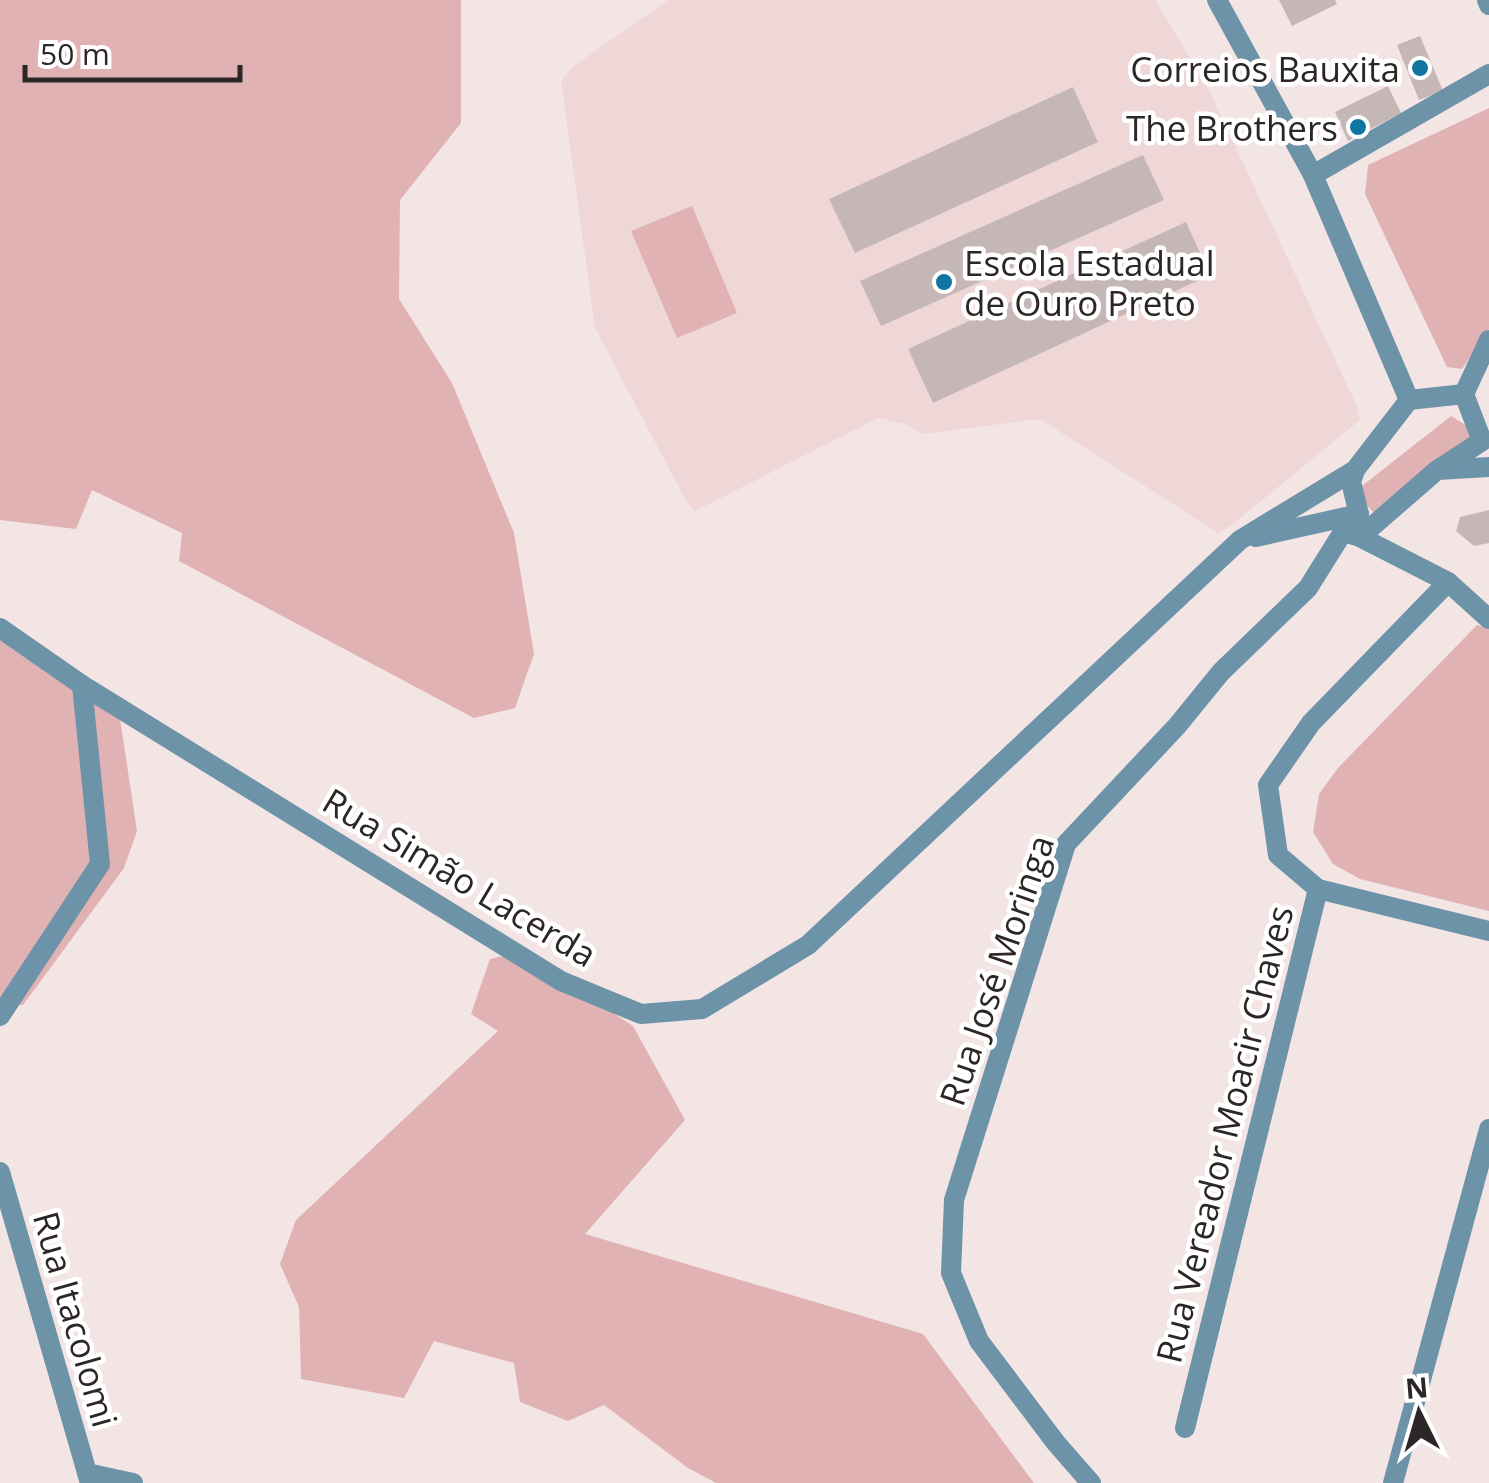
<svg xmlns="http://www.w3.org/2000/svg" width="1489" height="1483" viewBox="0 0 1489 1483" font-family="'Open Sans',sans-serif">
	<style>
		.built { fill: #efd7d7 }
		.green { fill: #e1b2b3 }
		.building { fill: #c6b7b7 }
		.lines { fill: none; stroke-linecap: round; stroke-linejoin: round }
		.minor { stroke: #6d93a9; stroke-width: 20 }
		.tertiary { stroke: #6d93a9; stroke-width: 20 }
		.poi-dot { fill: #1075a1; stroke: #fff; stroke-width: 4 }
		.labels { text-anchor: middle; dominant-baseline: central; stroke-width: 9; stroke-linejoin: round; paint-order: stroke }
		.poi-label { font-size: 35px; fill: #2c2626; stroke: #fff; text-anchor: end }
		.street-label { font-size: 35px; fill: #2c2626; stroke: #fff }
	</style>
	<rect width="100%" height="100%" fill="#f4e5e5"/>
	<path class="built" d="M668,0H1155L1207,86L1356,404L1360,420L1233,524L1218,533L1040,419L922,434L905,424L878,418L695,511L685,499L595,328L561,81L572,67Z"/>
	<g class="green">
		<path d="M0,0H461V123L400,200L399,299L452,383L514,533L534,654L515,708L474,718L179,561L182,533L92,490L76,529L0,520Z"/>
		<path d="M1489,108V329L1462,369L1447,367L1365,194L1368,165Z"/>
		<path d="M692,206L737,313L677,338L631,231Z"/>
		<path d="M1451,416L1469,427L1471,441L1375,513C1364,505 1363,499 1362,486Z"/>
		<path d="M1477,625L1489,628V911L1360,879L1333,864L1313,832L1319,794L1338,768Z"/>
		<path d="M0,628L119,712L137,831L124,868L23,1005L6,1006L0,1002Z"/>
		<path d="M521,952L633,1026L685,1120L585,1234L923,1334L1034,1483H716L688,1468L604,1405L568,1421L520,1402L514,1363L434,1341L404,1398L301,1379L299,1307L280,1264L296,1220L498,1031L471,1014L490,959Z"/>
	</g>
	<g class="building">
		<path d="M1279,0H1335L1337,4L1292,26Z"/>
		<path d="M1420,36L1443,91L1419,100L1397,45Z"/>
		<path d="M1388,86L1401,113L1348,141L1335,112Z"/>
		<path d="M1073,87L1098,142L855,253L829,199Z"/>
		<path d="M1143,155L1164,200L881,326L860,281Z"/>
		<path d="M1186,222L1210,275L933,403L908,349Z"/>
		<path d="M1489,510V543L1474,546L1456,531L1460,517Z"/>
	</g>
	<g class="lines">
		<g class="minor">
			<path d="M1217,0L1313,175L1409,400"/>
			<path d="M1487,0L1489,5"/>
			<path d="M1313,175L1489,74"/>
			<path d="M1360,537L1448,582L1489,619"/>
			<path d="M1318,889L1489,931"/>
			<path d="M0,1016L100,864L82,685"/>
			<path d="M0,1172L90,1483"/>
			<path d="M1185,1428L1318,889L1278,855L1268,785L1311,723L1448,582"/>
			<path d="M87,1473L133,1483"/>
			<path d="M1393,1483L1489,1129"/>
		</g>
		<g class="tertiary">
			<path d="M1464,394L1489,340"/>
			<path d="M1438,470L1489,467"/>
			<path d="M1256,537L1359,514"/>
			<path d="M0,628L82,685L561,981L641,1014L702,1009L808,945L1240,540L1355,470"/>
			<path d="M1091,1483L1056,1443L979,1341L951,1273L954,1200L1066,844L1177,726L1221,672L1308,588L1343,532L1359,514L1351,482L1355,470L1409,400L1464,394L1482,441L1436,471L1360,537L1343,532"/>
		</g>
	</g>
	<g class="poi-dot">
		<circle cx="1420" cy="68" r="10"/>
		<circle cx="1358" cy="127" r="10"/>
		<circle cx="944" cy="282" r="10"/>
	</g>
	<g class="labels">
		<g class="poi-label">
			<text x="1400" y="68">Correios Bauxita</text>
			<text x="1338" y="127">The Brothers</text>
			<text x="964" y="262" text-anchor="start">Escola Estadual<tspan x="964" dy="40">de Ouro Preto</tspan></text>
		</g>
		<g class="street-label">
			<text transform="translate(460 877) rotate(31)">Rua Simão Lacerda</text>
			<text transform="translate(996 970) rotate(-71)">Rua José Moringa</text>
			<text transform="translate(1224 1134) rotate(-76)">Rua Vereador Moacir Chaves</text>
			<text transform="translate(76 1319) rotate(74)">Rua Itacolomi</text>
		</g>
	</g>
	<g transform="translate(1419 1413) rotate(355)" stroke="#ffffff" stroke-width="8" paint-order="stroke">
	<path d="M0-8L18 38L0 25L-18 38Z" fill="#2c2626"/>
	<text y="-15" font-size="28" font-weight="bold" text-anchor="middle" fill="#2c2626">N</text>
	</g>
	<path d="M25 65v15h215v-15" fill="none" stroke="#2c2626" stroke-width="5"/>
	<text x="40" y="65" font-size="30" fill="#2c2626" stroke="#ffffff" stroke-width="8" paint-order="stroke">50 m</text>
</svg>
